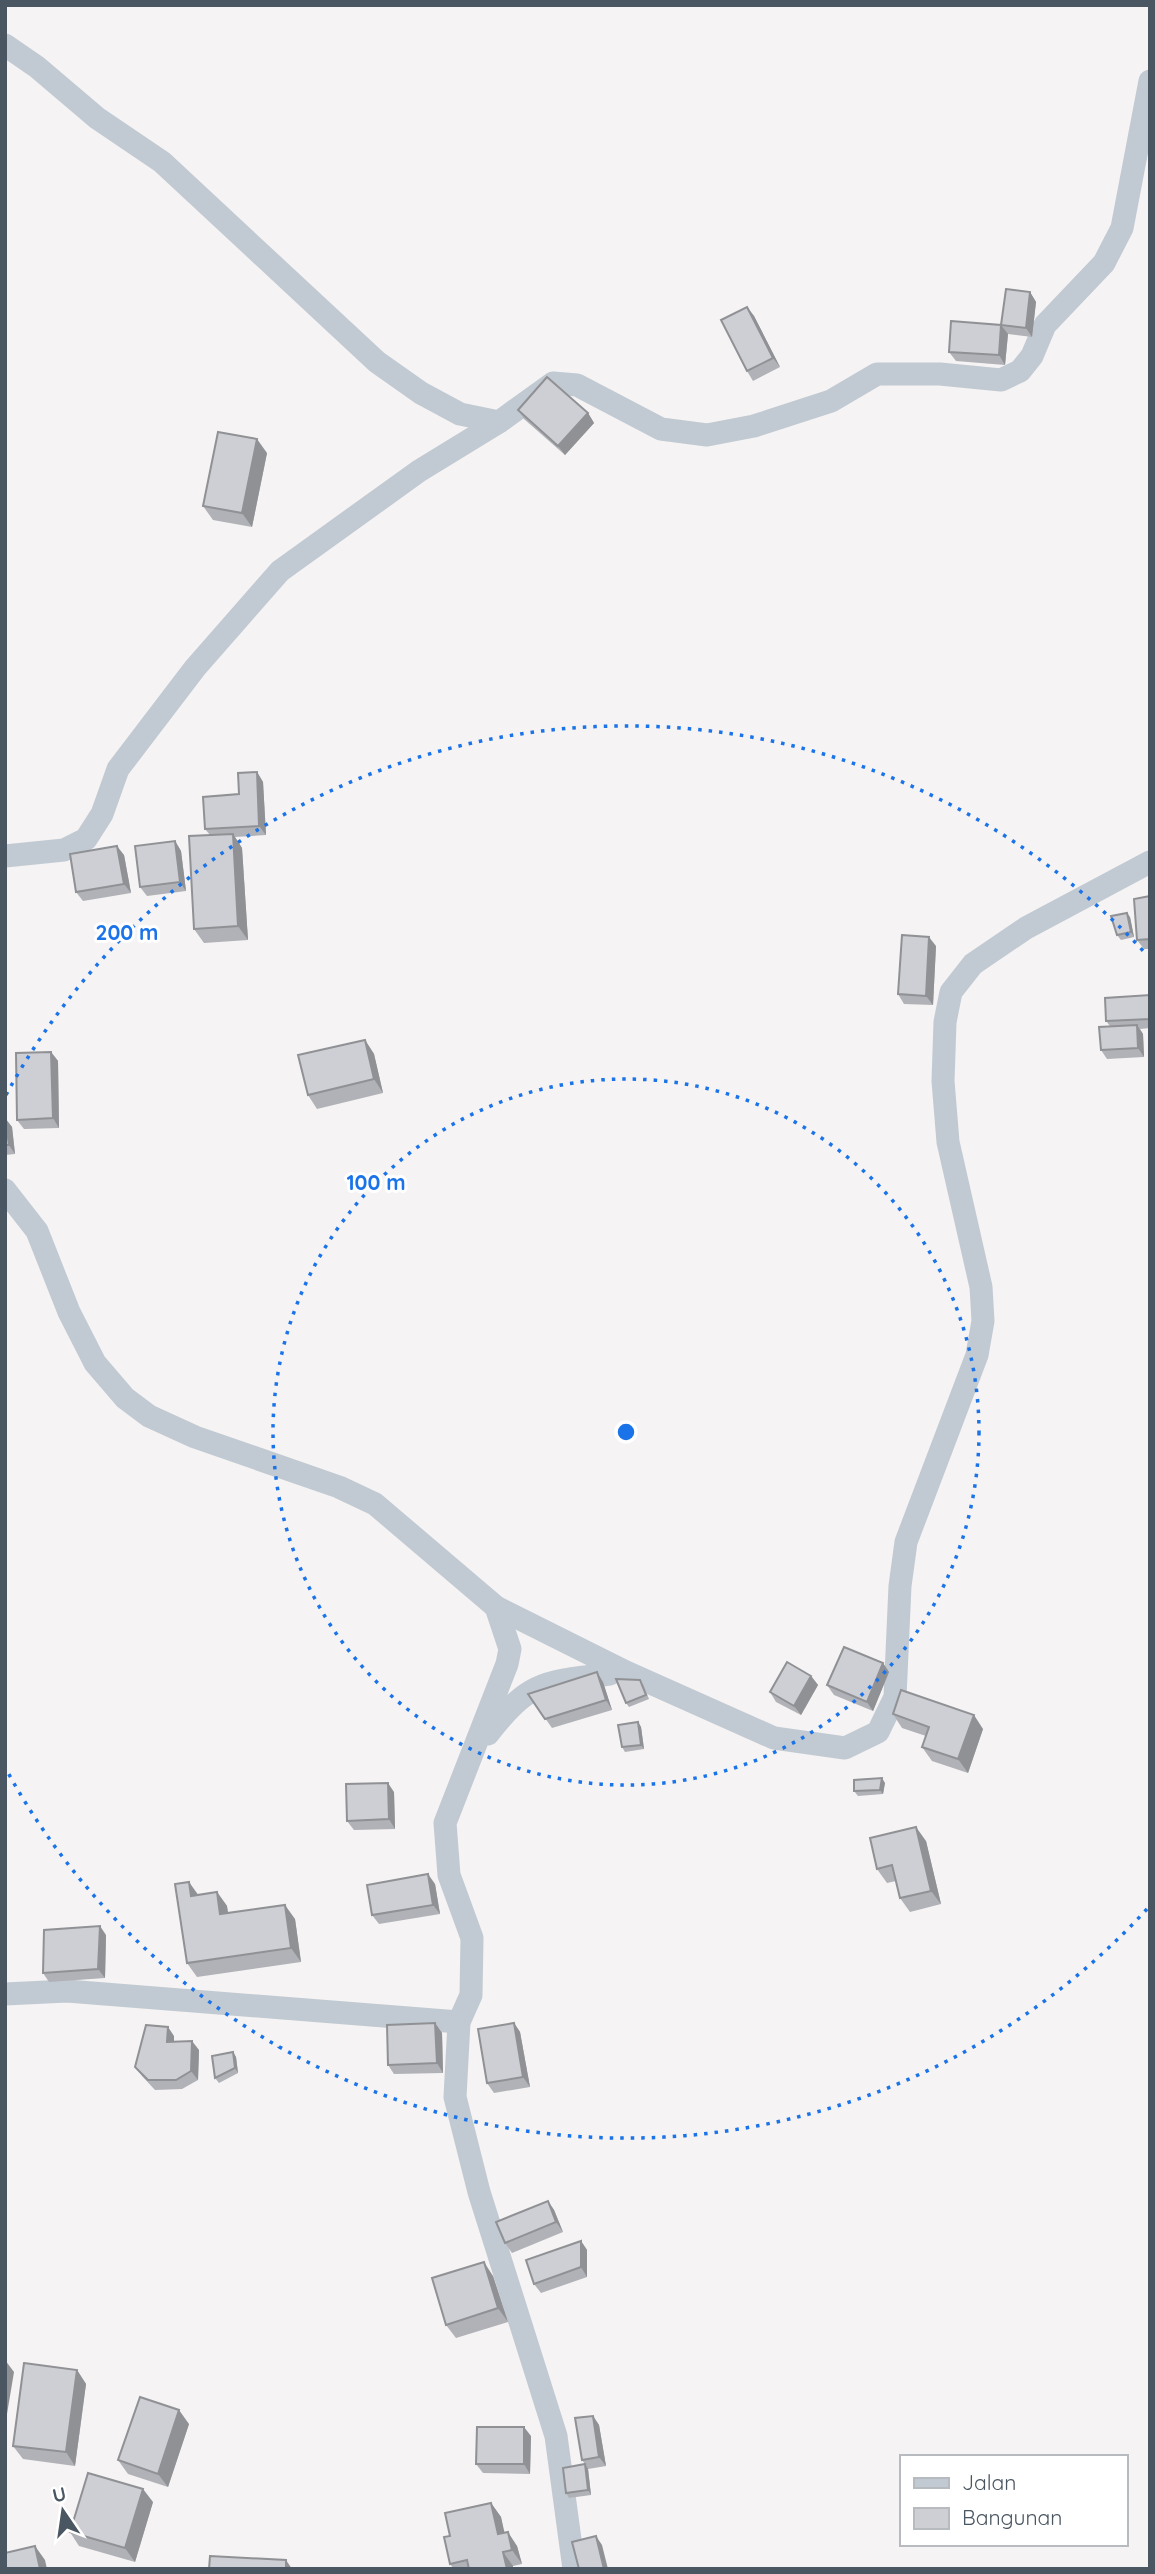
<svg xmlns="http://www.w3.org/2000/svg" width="1155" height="2574" viewBox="0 0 1155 2574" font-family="Quicksand,sans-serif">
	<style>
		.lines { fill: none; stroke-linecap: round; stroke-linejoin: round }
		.minor { stroke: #c1cad2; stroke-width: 23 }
		.wall { fill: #b0b2b7 }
		.shaded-wall { fill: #909195 }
		.building { fill: #cdcfd5; stroke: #909195; stroke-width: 2 }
		.ring { fill: none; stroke: #1a73e8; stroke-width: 3.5; stroke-dasharray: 3.5 7 }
		.centre { fill: #1a73e8; stroke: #fff; stroke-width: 3.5 }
		.ring-label { font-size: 21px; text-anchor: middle; font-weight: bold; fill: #1a73e8; stroke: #fff; stroke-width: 6; stroke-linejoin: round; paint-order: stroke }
	</style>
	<rect width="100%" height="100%" fill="#f5f3f3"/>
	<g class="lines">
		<g class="minor">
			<path d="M5,45L37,67L97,118L162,162L377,362L421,393L460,414L499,422"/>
			<path d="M5,856L64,850L86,839L102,814L118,769L195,668L280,571L419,471L499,422L553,383L577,385L661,429L707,435L754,426L831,401L877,374H940L1001,380L1020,371L1032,356L1045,325L1104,263L1122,228L1150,81"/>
			<path d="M5,1190L37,1231L69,1312L95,1363L125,1398L149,1416L195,1437L339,1487L375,1504L496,1607L626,1672L774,1738L845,1748L878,1732L895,1697L900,1586L906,1542L977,1355L983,1321L981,1287L948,1142L943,1081L945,1022L951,992L973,964L1026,928L1150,862"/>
			<path d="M496,1607L510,1649L507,1664L445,1823L449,1875L472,1938L471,1995L459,2022L455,2097L479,2192L556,2436L574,2569"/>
			<path d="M488,1734C530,1680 544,1682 610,1674"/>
			<path d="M5,1994L67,1991L459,2022"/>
		</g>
	</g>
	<g class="wall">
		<path d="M1030,292L1036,302L1032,337L1008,334L1005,365L956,361L949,352L1001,325Z"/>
		<path d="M747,307L754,316L780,367L753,381L747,371Z"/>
		<path d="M518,410L588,413L594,423L565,455L524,419Z"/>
		<path d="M267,453L252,527L213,520L203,506Z"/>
		<path d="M257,772L263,782L266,835L235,837L242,848L248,940L204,943L194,929L210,835L205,829L239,794Z"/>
		<path d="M175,841L181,851L186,891L147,896L140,887Z"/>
		<path d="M124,855L131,893L83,901L76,892Z"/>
		<path d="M1150,896V949H1144L1137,940Z"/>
		<path d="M1130,917L1134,937L1121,940L1117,935Z"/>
		<path d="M936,946L933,1005L904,1004L898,994Z"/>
		<path d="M1150,995V1028L1140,1029L1143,1034L1144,1057L1107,1059L1101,1050L1110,1026L1106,1021Z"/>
		<path d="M365,1040L374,1054L383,1093L317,1109L308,1095Z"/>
		<path d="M51,1052L58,1061L59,1128L24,1129L17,1120Z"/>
		<path d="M5,1118L12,1127L15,1154L5,1155Z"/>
		<path d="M883,1663L889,1672L873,1711L834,1695L827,1685Z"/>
		<path d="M811,1676L818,1685L801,1715L776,1702L770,1692Z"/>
		<path d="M603,1682L612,1710L552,1728L528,1694Z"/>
		<path d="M643,1684L649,1699L629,1707L626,1703Z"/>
		<path d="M893,1714L983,1729L968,1773L932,1761L922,1747L926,1736L902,1728Z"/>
		<path d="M638,1722L641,1727L644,1749L625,1752L622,1747Z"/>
		<path d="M885,1783L883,1794L858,1796L854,1791Z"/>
		<path d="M394,1792L395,1829L354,1830L347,1821Z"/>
		<path d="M926,1841L941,1904L910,1912L900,1898L896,1881L887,1883L877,1869Z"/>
		<path d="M435,1884L440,1914L379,1924L372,1915Z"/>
		<path d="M217,1892L227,1906L228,1913L295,1919L301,1962L197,1977L187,1963L198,1895Z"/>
		<path d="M106,1935L105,1978L49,1982L43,1973Z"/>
		<path d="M435,2023L442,2033L443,2073L394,2074L388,2065Z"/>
		<path d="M514,2023L520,2032L530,2087L494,2093L487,2083Z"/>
		<path d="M174,2036V2042L199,2050L198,2080L182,2089L155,2090L142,2076L135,2067Z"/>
		<path d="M233,2052L236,2057L238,2073L219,2083L215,2078Z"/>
		<path d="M548,2201L554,2210L563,2232L512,2253L505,2243Z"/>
		<path d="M581,2241L587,2250V2277L541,2293L534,2284Z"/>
		<path d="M493,2276L508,2322L456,2338L446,2325Z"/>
		<path d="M77,2370L86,2384L75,2466L23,2459L13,2446Z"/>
		<path d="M593,2416L599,2425L606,2466L588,2469L591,2495L569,2498L566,2493L585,2464L582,2460Z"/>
		<path d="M189,2424L168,2487L128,2474L118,2460Z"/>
		<path d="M531,2436L530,2474L483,2473L476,2464Z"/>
		<path d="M153,2502L135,2562L79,2546L70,2532Z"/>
		<path d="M491,2503L501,2517L504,2533L517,2546L522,2564L513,2566V2569H454L450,2564V2536Z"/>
	</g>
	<g class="shaded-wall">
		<path d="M1030,292L1036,302L1032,337L1026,328Z"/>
		<path d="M747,307L754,316L780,367L773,358Z"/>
		<path d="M1001,325L1008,334L1005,365L999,355Z"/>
		<path d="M588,413L594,423L565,455L558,446Z"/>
		<path d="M257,439L267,453L252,527L242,513Z"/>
		<path d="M257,772L263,782L266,835L259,826Z"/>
		<path d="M233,834L242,848L248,940L238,926Z"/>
		<path d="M175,841L181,851L186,891L180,882Z"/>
		<path d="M117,846L124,855L131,893L124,884Z"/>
		<path d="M1127,913L1130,917L1134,937L1131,932Z"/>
		<path d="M929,937L936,946L933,1005L926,996Z"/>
		<path d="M1137,1025L1143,1034L1144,1057L1138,1048Z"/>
		<path d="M365,1040L374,1054L383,1093L374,1079Z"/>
		<path d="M51,1052L58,1061L59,1128L53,1118Z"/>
		<path d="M5,1118L12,1127L15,1154L9,1145Z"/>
		<path d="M883,1663L889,1672L873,1711L867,1702Z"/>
		<path d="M597,1672L603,1682L612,1710L606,1700Z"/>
		<path d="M811,1676L818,1685L801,1715L794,1706Z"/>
		<path d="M974,1715L983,1729L968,1773L958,1759Z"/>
		<path d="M638,1722L641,1727L644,1749L641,1745Z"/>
		<path d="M882,1778L885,1783L883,1794L880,1790Z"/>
		<path d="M388,1783L394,1792L395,1829L389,1819Z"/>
		<path d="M916,1827L926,1841L941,1904L931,1891Z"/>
		<path d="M428,1874L435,1884L440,1914L433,1905Z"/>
		<path d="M189,1882L199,1896H191Z"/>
		<path d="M217,1892L227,1906L230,1928L220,1914Z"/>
		<path d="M285,1905L295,1919L301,1962L291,1948Z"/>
		<path d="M100,1926L106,1935L105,1978L98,1969Z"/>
		<path d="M435,2023L442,2033L443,2073L437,2063Z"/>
		<path d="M514,2023L520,2032L530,2087L523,2077Z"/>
		<path d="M168,2027L174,2036V2052L167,2042Z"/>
		<path d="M192,2041L199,2050L198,2080L191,2071Z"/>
		<path d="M233,2052L236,2057L238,2073L235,2068Z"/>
		<path d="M548,2201L554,2210L563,2232L556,2222Z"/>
		<path d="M581,2241L587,2250V2277L581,2267Z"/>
		<path d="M484,2262L493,2276L508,2322L498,2308Z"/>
		<path d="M5,2360L14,2372L5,2426Z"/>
		<path d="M77,2370L86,2384L75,2466L66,2452Z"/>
		<path d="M179,2410L189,2424L168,2487L158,2474Z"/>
		<path d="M593,2416L599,2425L606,2466L599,2457Z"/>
		<path d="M524,2427L531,2436L530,2474L524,2464Z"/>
		<path d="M585,2464L588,2469L591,2495L588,2490Z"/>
		<path d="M143,2489L153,2502L135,2562L125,2548Z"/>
		<path d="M491,2503L501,2517L508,2548L498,2534Z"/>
		<path d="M508,2532L517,2546L522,2564L512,2550Z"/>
		<path d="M596,2536L602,2545L608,2569H604Z"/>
		<path d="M35,2546L45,2560L47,2569H40Z"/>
		<path d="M503,2552L513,2566V2569H507Z"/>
		<path d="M286,2560L292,2569H286Z"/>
	</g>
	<g class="building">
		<path d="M1006,289L1030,292L1026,328L1001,325Z"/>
		<path d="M747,307L773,358L747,371L721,320Z"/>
		<path d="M951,321L1001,325L999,355L949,352Z"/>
		<path d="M547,377L588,413L558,446L518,410Z"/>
		<path d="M218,432L257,439L242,513L203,506Z"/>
		<path d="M257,772L259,826L205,829L203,797L239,794L238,773Z"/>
		<path d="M233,834L238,926L194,929L189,836Z"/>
		<path d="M175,841L180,882L140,887L135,846Z"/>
		<path d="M117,846L124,884L76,892L70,854Z"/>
		<path d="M1150,896V939L1137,940L1134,899Z"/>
		<path d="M1127,913L1131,932L1117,935L1111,916Z"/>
		<path d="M902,935L929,937L926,996L898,994Z"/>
		<path d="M1150,995V1019L1106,1021L1105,998Z"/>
		<path d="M1137,1025L1138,1048L1101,1050L1099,1027Z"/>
		<path d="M365,1040L374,1079L308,1095L298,1055Z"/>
		<path d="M51,1052L53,1118L17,1120L16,1053Z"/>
		<path d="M5,1118L9,1145H5Z"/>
		<path d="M844,1647L883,1663L867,1702L827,1685Z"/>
		<path d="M787,1662L811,1676L794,1706L770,1692Z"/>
		<path d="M597,1672L606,1700L545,1719L528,1694Z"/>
		<path d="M616,1679L640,1680L646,1695L626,1703Z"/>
		<path d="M901,1690L974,1715L958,1759L922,1747L929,1727L893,1714Z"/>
		<path d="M638,1722L641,1745L622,1747L618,1725Z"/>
		<path d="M882,1778L880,1790L854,1791V1780Z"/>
		<path d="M388,1783L389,1819L347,1821L346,1784Z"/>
		<path d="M916,1827L931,1891L900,1898L892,1865L877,1869L870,1838Z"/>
		<path d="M428,1874L433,1905L372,1915L367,1885Z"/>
		<path d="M189,1882L191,1896L217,1892L220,1914L285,1905L291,1948L187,1963L175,1884Z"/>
		<path d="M100,1926L98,1969L43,1973L44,1930Z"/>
		<path d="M435,2023L437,2063L388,2065L387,2025Z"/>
		<path d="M514,2023L523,2077L487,2083L478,2029Z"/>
		<path d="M146,2025L168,2027L167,2042L192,2041L191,2071L176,2080H148L135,2067Z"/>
		<path d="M233,2052L235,2068L215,2078L212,2056Z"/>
		<path d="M548,2201L556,2222L505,2243L496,2222Z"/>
		<path d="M581,2241V2267L534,2284L526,2260Z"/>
		<path d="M484,2262L498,2308L446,2325L432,2278Z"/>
		<path d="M24,2363L77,2370L66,2452L13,2446Z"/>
		<path d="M140,2397L179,2410L158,2474L118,2460Z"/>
		<path d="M593,2416L599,2457L582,2460L575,2418Z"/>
		<path d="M477,2427H524V2464H476Z"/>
		<path d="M585,2464L588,2490L566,2493L563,2468Z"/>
		<path d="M88,2473L143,2489L125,2548L70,2532Z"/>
		<path d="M491,2503L498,2534L508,2532L512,2550L503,2552L507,2569H469L467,2560L450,2564L444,2537L450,2536L445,2513Z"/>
		<path d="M596,2536L604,2569H579L572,2542Z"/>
		<path d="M35,2546L40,2569H5V2553Z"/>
		<path d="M210,2556L286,2560V2569H209Z"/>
	</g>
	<g class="ring">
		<circle cx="626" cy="1432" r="353"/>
		<path d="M1147 1909A706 706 0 0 1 6 1769M6 1095A706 706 0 0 1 1147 955"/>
	</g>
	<circle cx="626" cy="1432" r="10" class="centre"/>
	<g class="ring-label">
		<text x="127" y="940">200 m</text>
		<text x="376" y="1190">100 m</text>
	</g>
	<rect width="1155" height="2574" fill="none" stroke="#4a5661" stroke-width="14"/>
	<rect x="900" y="2455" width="228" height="91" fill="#ffffff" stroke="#b7bbc0" stroke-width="2"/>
	<rect x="914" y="2478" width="35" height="10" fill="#c1cad2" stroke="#b7bbc0" stroke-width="2"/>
	<text x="962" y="2490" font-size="21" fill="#4a5661">Jalan</text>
	<rect x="914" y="2508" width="35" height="21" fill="#cdcfd5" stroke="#b7bbc0" stroke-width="2"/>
	<text x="962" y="2525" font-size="21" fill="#4a5661">Bangunan</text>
	<g transform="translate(63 2511) rotate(347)" stroke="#ffffff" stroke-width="5" paint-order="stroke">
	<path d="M0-5L12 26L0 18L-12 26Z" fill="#4a5661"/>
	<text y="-10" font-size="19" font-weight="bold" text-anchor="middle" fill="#4a5661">U</text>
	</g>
</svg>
